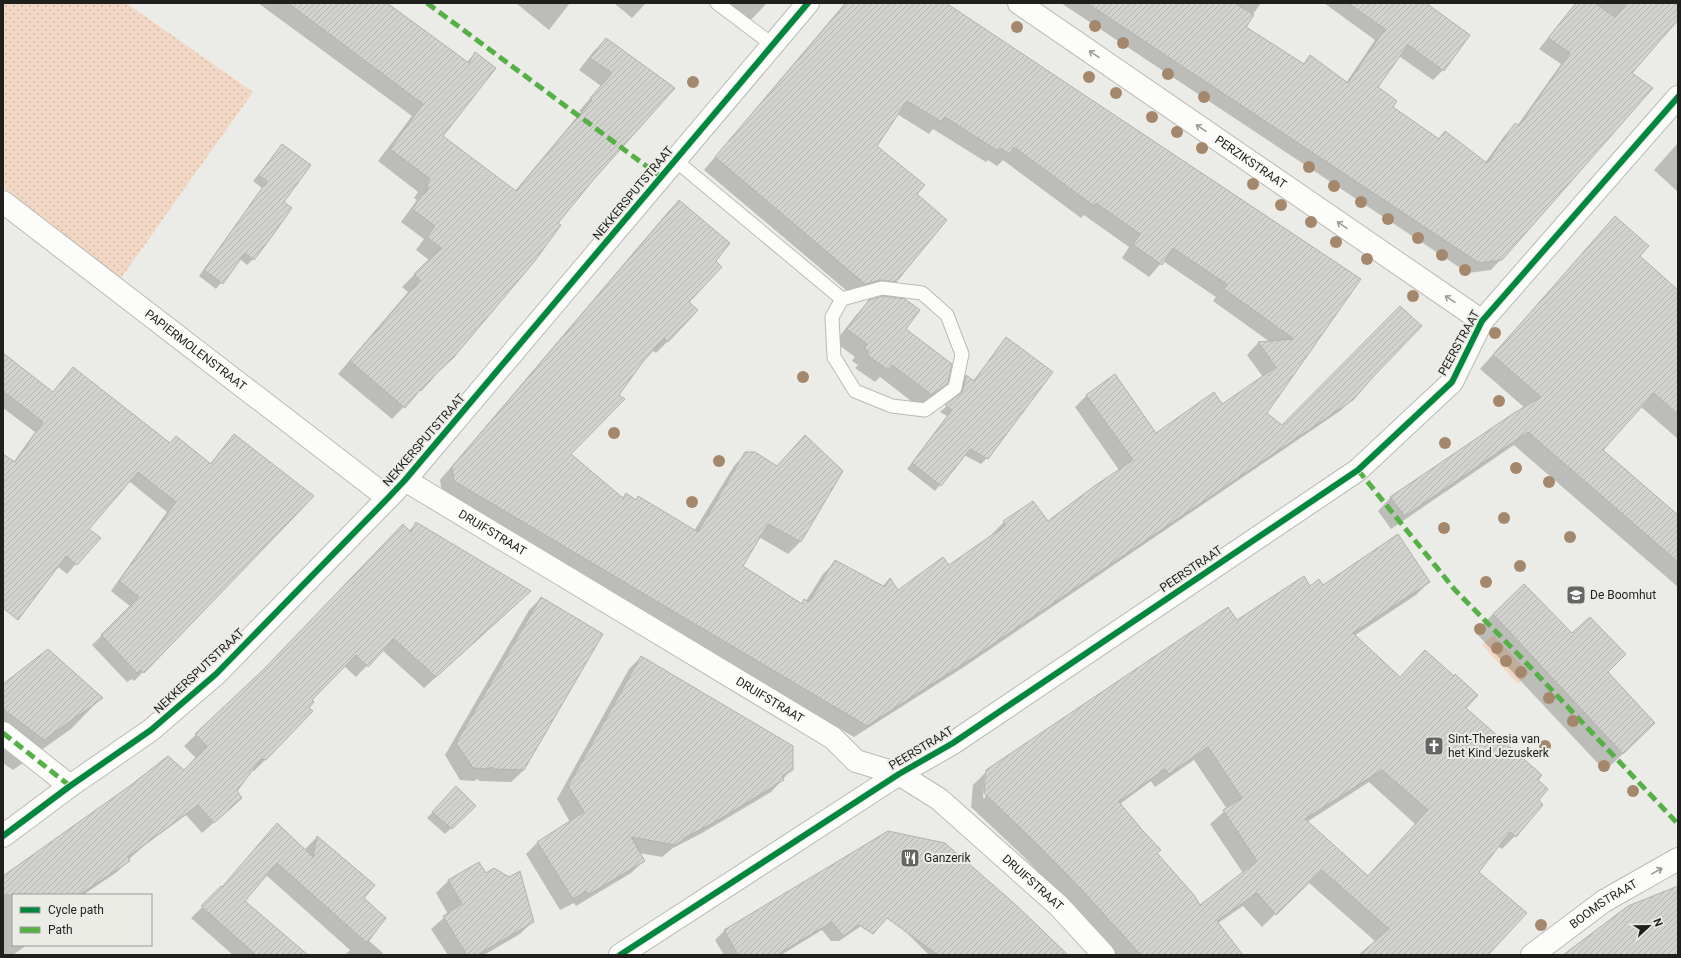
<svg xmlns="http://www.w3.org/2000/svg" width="1681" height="958" viewBox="0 0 1681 958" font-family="Roboto,sans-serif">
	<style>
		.park { fill: url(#park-dots) }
		.pitch { fill: #f2d8c4 }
		.shadow { fill: #0003; fill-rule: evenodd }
		.building { fill: url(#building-hatch); stroke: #b2b2af; fill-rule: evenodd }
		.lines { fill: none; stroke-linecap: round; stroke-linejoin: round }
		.lane-casing { stroke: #babab7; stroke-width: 15 }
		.street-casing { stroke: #babab7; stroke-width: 24 }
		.lane { stroke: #fcfcfb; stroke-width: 13 }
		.street { stroke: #fcfcfb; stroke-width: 22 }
		.quiet { stroke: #55b145; stroke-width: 5; stroke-dasharray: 10 5; stroke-linecap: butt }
		.cycleway-casing { stroke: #ecece6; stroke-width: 8 }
		.cycleway { stroke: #00873e; stroke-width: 6 }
		.tree { fill: #a5886b }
		.oneway { stroke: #999997 }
		.labels { text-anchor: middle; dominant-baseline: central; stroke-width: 4; stroke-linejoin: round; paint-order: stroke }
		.street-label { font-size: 12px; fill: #1f1f1d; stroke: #ecece6 }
		.poi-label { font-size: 12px; fill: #1f1f1d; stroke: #ecece6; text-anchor: start }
	</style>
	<defs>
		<pattern id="park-dots" width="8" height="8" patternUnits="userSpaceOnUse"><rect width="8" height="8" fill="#f2d8c4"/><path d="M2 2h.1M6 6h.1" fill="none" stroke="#cfb9a8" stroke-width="1.8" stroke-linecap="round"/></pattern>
		<pattern id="building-hatch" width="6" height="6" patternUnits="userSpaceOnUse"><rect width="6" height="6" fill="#d2d2cf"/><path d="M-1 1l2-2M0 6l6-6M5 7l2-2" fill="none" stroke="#b4b4b1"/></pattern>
	</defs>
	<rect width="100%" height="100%" fill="#ebebe7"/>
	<path class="park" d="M3,3H126L253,92L119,281L3,187Z"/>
	<path class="pitch" d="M1493,635L1529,673L1518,684L1482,645Z"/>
	<g class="shadow">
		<path d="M258,3H386L467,62L475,53L442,136L515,191L581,112L579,111L601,86L579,70L594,51L606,39L673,88L594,178L432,377L392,419L338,374L408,292L402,287L429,260L416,250L424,239L401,222L417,200L414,198L418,192L378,161L412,116Z"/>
		<path d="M516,3H570L549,30Z"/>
		<path d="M614,3H646L632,18Z"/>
		<path d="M719,3H767L747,24Z"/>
		<path d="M845,3H944L1360,279L1266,413L1282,427L1352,399L1340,411L964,667L854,737L442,493L440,480L667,213L679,201L714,261L687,302L668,341L656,353L652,350L570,454L622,499L626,494L635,500L639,497L694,531L734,466L746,453L776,467L842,471L800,542L788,554L759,537L742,566L801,604L804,600L806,601L823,574L835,562L882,587L889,579L898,592L949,567L993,536L992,534L1004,522L1033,502L1048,523L1119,470L1075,407L1087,395L1156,434L1222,406L1263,377L1247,355L1258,343L1270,342L1213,301L1216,297L1163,261L1149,277L1122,258L1129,247L1084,215L1081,218L1003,160L997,166L988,160L986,162L933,129L929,134L897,114L875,147L916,194L895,281L883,293L853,296L704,170Z"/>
		<path d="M1061,3H1261L1244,27L1303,65L1311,57L1346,83L1375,40L1324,3H1424L1468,35L1443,70L1433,80L1399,56L1377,88L1392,107L1438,139L1445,132L1485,163L1505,135L1515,125L1517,126L1561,64L1539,49L1576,3H1678V19L1631,74L1501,259L1491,270L1468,273Z"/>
		<path d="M1678,143V192L1654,170Z"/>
		<path d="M282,145L283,202L253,259L247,265L240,259L216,289L199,276L262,188L253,181Z"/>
		<path d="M1615,217L1638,256L1678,291V439L1640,406L1602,450L1678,516V587L1514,445L1391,529L1378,511L1391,497L1525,408L1480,369Z"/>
		<path d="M869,301L904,329L947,383L934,396L919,407L880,377L875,382L855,368L858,365L852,361L855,357L835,342L857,314Z"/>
		<path d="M1006,339L987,458L981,464L964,455L935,491L907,469L947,416L940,412L956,398L960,382L966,376L973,381Z"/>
		<path d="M3,355L52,393L73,368L169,444L176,437L210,464L225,445L234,435L143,672L134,681L132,679L127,682L92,645L131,607L111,591L167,512L129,481L88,529L99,538L67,574L57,566L3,603V455L13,463L35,432L3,408Z"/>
		<path d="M416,524L519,602L424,688L382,650L356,677L344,666L310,700L265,760L254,771H251L236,791L229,809L202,833L186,815L145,845L128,860V861L117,872L83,895H13V945H27L13,955H3V877L183,771L196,758L184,746Z"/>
		<path d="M1429,582L1416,595L1354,636L1399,678L1465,708L1536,780L1537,800L1515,836L1502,849L1498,846L1478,872L1487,955H1361L1376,942L1308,882L1262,927L1243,906L1218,923L1242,955H1115L1085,920L1022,855L971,807L973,785L987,771L1237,621L1310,587ZM1194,760L1227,809L1210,824L1243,873L1200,906L1156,854L1120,804L1151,781L1155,787ZM985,774H987L985,798H983ZM1369,782L1415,824L1368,876L1307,822Z"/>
		<path d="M541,598L524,770L511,782L479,781L478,779L474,781L460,780L445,755L529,610Z"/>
		<path d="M1493,614L1607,672L1636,741L1605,771L1475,632Z"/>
		<path d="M641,657L792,769L771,792L702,833L673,848L662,857L639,853L644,861L631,873L576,906L574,903L560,910L526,854L538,842L570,822L557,799L629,669Z"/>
		<path d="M3,685L101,698L71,729L13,770L3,763Z"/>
		<path d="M450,794L474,806L445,834L427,818Z"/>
		<path d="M277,825L305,851L306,848L317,837L363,898L368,940L383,953L381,955H345L350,950L266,875L244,901L306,955H233L191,918L222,888Z"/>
		<path d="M888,832L951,865L839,941H831L822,930L781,955H724L715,940L724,931Z"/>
		<path d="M479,863L485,875L533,921L520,934L484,955H448L431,929L448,914L436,893L448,881Z"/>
		<path d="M953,872L1066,955H929L905,931Z"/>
	</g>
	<g class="building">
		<path d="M288,3H387L469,63L475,52L496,68L443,136L516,191L592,100L590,98L612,73L590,58L606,38L675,88L594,179L558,223L561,225L534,262L453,358L437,373L421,391L420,390L405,408L350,361L420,280L414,274L441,248L427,237L435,226L412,209L429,187L426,185L430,179L390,149L423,104Z"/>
		<path d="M846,3H946L1361,279L1267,413L1282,425L1400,306L1422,326L1373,377L1353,400L977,655L867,726L454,481L452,467L679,200L730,243L716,261L722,267L689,302L698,310L668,342L664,338L642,363L619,395L625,399L571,454L623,498L626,493L636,500L638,496L698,532L745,452H755L777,466L805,435L843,471L801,542L768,524L743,566L802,604L804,599L809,602L835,560L885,587L890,578L898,590L943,557L949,565L1006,525L1003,521L1033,501L1048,521L1093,487L1133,460L1086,395L1115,374L1156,433L1214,392L1222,404L1276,367L1258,342L1294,339L1224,289L1228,285L1173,248L1162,265L1133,245L1140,234L1096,203L1094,206L1014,147L1009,154L1000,148L998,151L945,117L942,122L907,101L877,146L925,185L917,194L947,220L896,282L880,280L865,284L715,157Z"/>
		<path d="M1087,3H1235L1254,15L1246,27L1304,64L1310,55L1348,83L1385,29L1348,3H1426L1470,35L1444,71L1408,45L1378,87L1397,101L1393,107L1439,139L1445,131L1487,163L1515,123L1519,126L1570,53L1548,38L1576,3H1595L1615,17L1627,3H1678V20L1632,73L1653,88L1502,260L1479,263Z"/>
		<path d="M282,144L311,165L284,202L292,208L270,239L254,260L245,253L223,284L204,270L267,181L259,175Z"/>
		<path d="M1615,216L1649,246L1640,256L1678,290V414L1654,393L1603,450L1678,515V562L1528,432L1405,516L1390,497L1514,413L1541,397L1493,355Z"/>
		<path d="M883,296L905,299L920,310L906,329L952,364L948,383L932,395L892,365L888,370L867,355L869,352L864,348L867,344L847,329L869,300Z"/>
		<path d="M1006,337L1053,372L988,459L970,449L941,486L912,463L952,410L945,405L960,394L963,390L966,375L974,381Z"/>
		<path d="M3,353L53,392L73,367L170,443L176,436L211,464L234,434L314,496L144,673L141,670L137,673L101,635L139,597L119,581L176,502L138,472L89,529L101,538L77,565L66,556L18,620L3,608V454L15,462L43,422L3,391Z"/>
		<path d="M416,522L531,591L436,677L394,639L368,667L356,655L312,700L314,702L309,708L313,711L266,760L261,759L237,791L242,798L214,823L198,805L128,857L130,861L79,895H3V876L131,785L168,756L184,770L207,746L195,734L263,670L403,524L411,532Z"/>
		<path d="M1398,534L1430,582L1353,633L1400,677L1425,650L1454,676L1455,674L1478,695L1466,708L1542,775L1538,780L1548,789L1539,800L1543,805L1516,837L1510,832L1479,872L1527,913L1488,955H1359L1389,929L1322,870L1276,915L1257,893L1217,921L1243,955H1141L1082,890L1035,842L984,793L986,770L1228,607L1237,620L1304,576L1310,586L1319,579L1323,585ZM1208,747L1242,798L1223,810L1257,861L1200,905L1194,895L1157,853L1161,850L1143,831L1119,802L1165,769L1169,774ZM1382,770L1428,810L1368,876L1305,819Z"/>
		<path d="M1524,584L1572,633L1590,617L1626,654L1608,672L1655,723L1623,754L1493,614Z"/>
		<path d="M541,597L603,634L524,770L492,769L491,767L487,769L473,768L456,743Z"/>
		<path d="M48,649L103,698L44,740L3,709V684Z"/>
		<path d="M641,656L793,746V770L782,776L784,780L715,822L684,838L682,841L675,845L631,837L645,861L588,895L586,891L573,899L537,842L584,812L568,786Z"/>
		<path d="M456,786L476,806L452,829L432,812Z"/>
		<path d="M277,823L313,857L317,836L375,885L364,898L386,918L367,943L277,863L245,901L308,955H256L201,906L221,886L222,887Z"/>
		<path d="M888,831L945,843L1015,904L1068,955H938L887,918L873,934L859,925L843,936L832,922L777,955H738L724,930Z"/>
		<path d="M479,862L486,873L494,868L509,877L520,871L534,922L477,955H467L443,916L462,904L448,880Z"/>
		<path d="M1678,886V955H1563L1628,906Z"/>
	</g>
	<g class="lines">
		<g class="lane-casing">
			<g id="lane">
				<path d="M717,3L773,45"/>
				<path d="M675,160L842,299L882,288L922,293L947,315L962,354L955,388L925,410L892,406L855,391L834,357L832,317L842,299"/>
			</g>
		</g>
		<g class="street-casing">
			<g id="street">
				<path id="s1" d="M1019,3L1482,321"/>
				<path id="s2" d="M3,202L388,498"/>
				<path id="s3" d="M405,480L833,738L856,761L899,774L939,799L1059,906L1104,955"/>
				<path d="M3,733L70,786"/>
				<path d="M3,836L70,786L151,730L216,674L388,498L405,480L808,3"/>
				<path d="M620,955L899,774L953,743L1358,470L1452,382L1482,321L1678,97"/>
				<path id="s4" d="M1532,955L1604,901L1678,859"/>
			</g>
		</g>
		<use href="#lane" class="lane"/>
		<use href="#street" class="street"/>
		<g class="quiet">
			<path d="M427,3L661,177"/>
			<path d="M1358,470L1455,590L1515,651L1678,824"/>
			<path d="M3,733L70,786"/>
		</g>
		<g class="cycleway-casing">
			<g id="cycleway">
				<path d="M3,836L70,786L151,730L216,674L388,498L405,480L808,3"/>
				<path d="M620,955L899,774L953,743L1358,470L1452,382L1482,321L1678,97"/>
			</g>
		</g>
		<use href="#cycleway" class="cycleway"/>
	</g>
	<g class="tree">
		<circle cx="1095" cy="26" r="6"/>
		<circle cx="1017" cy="27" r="6"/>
		<circle cx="1123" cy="43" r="6"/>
		<circle cx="1168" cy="74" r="6"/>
		<circle cx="1089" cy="77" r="6"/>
		<circle cx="693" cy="82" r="6"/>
		<circle cx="1116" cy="93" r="6"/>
		<circle cx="1204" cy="97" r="6"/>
		<circle cx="1152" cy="117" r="6"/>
		<circle cx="1177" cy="132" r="6"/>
		<circle cx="1202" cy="148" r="6"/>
		<circle cx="1309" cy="167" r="6"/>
		<circle cx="1253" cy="184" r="6"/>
		<circle cx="1334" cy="186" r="6"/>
		<circle cx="1361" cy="202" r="6"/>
		<circle cx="1281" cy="205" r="6"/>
		<circle cx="1388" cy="219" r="6"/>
		<circle cx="1311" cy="222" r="6"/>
		<circle cx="1418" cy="238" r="6"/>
		<circle cx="1336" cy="242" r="6"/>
		<circle cx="1442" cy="255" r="6"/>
		<circle cx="1367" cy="259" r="6"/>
		<circle cx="1465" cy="270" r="6"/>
		<circle cx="1413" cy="296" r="6"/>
		<circle cx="1495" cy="333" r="6"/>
		<circle cx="803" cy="377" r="6"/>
		<circle cx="1499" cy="401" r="6"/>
		<circle cx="614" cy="433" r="6"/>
		<circle cx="1445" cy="443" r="6"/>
		<circle cx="719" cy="461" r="6"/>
		<circle cx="1516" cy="468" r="6"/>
		<circle cx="1549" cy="482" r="6"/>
		<circle cx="692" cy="502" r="6"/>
		<circle cx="1504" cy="518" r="6"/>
		<circle cx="1444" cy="528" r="6"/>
		<circle cx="1570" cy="537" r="6"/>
		<circle cx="1520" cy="566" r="6"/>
		<circle cx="1486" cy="582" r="6"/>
		<circle cx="1480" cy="629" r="6"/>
		<circle cx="1497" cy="648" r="6"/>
		<circle cx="1506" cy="661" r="6"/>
		<circle cx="1521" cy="672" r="6"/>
		<circle cx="1549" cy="698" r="6"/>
		<circle cx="1573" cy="721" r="6"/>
		<circle cx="1545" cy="746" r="6"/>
		<circle cx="1604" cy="766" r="6"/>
		<circle cx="1633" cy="791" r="6"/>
		<circle cx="1541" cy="925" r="6"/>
	</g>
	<defs><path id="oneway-shaft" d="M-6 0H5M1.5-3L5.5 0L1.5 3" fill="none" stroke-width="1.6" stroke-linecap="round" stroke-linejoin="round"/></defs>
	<g class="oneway">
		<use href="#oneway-shaft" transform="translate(1094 54) rotate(-146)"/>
		<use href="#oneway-shaft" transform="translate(1201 128) rotate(-146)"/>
		<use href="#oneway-shaft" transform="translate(1342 225) rotate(-146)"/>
		<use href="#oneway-shaft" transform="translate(1450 299) rotate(-146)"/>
		<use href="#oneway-shaft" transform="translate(1657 871) rotate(-29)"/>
	</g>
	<defs>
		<g id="school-square" transform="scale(1)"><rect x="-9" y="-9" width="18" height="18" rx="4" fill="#666664" stroke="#ecece6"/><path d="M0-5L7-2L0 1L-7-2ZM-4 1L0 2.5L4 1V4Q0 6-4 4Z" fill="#fff"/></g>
		<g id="church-square" transform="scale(1)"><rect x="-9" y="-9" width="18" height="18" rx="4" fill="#666664" stroke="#ecece6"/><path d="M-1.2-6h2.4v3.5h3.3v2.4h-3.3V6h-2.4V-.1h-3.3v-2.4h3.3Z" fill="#fff"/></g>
		<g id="restaurant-square" transform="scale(1)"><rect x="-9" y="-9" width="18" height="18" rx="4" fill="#666664" stroke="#ecece6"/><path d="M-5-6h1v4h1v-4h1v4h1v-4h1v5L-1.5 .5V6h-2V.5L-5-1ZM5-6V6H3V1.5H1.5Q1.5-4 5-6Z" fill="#fff"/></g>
	</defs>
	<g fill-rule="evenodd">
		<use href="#school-square" x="1576" y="595"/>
		<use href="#church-square" x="1434" y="746"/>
		<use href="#restaurant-square" x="910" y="858"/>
	</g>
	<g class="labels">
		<g class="street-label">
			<text stroke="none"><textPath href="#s1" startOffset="281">PERZIKSTRAAT</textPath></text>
			<text transform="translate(633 193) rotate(-50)">NEKKERSPUTSTRAAT</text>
			<text transform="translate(1459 343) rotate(-61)">PEERSTRAAT</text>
			<text stroke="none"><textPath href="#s2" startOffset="243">PAPIERMOLENSTRAAT</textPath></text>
			<text transform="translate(424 440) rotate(-49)">NEKKERSPUTSTRAAT</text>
			<text stroke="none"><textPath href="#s3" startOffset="102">DRUIFSTRAAT</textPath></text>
			<text transform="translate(1191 569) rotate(-34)">PEERSTRAAT</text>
			<text transform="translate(199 671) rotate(-43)">NEKKERSPUTSTRAAT</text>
			<text stroke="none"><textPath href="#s3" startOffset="426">DRUIFSTRAAT</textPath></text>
			<text transform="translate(921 748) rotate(-31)">PEERSTRAAT</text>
			<text stroke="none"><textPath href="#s3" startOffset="750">DRUIFSTRAAT</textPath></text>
			<text stroke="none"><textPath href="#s4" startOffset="88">BOOMSTRAAT</textPath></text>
		</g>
		<g class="poi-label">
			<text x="1590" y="595">De Boomhut</text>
			<text x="1448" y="739">Sint-Theresia van<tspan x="1448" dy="14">het Kind Jezuskerk</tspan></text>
			<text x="924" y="858">Ganzerik</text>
		</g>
	</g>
	<rect width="1681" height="958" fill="none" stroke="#1f1f1d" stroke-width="8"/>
	<rect x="12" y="894" width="140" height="52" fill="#ecece6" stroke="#9a9a96"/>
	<rect x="20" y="907" width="20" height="6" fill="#00873e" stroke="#9a9a96"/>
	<text x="48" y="914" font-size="12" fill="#1f1f1d">Cycle path</text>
	<rect x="20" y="927" width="20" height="6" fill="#55b145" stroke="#9a9a96"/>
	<text x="48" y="934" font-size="12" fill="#1f1f1d">Path</text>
	<g transform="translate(1649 926) rotate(68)" stroke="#ecece6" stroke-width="3" paint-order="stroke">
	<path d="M0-3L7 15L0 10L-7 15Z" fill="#1f1f1d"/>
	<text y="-6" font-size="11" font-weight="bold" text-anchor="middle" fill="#1f1f1d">N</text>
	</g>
</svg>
